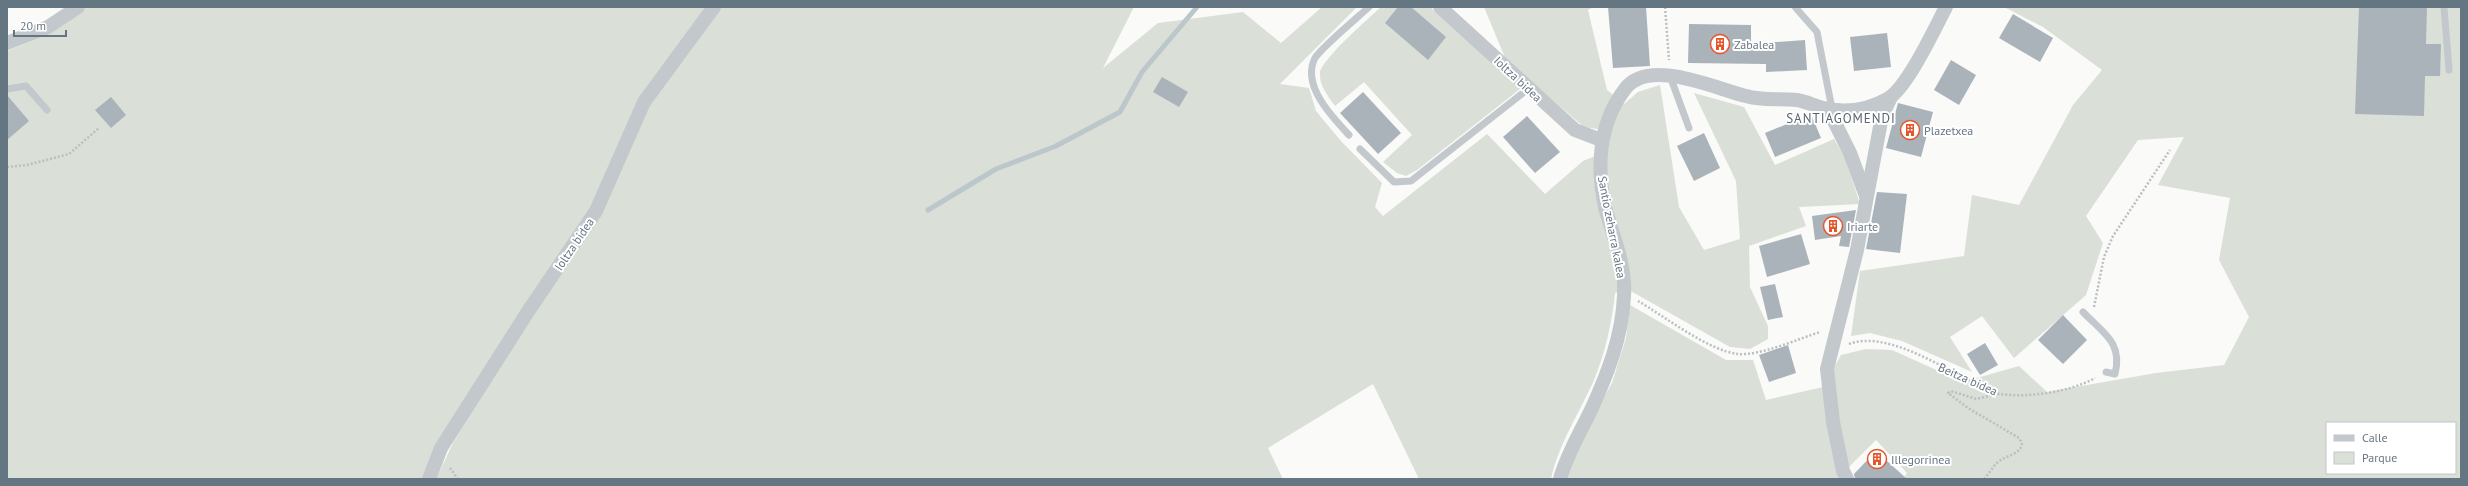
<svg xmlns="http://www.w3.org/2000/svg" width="2468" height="486" viewBox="0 0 2468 486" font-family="'PT Sans',sans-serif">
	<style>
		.green { fill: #dadfd7; fill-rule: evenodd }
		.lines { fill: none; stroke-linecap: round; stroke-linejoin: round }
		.stream { stroke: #bbc7cb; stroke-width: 5 }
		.building { fill: #aab3b9 }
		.path { stroke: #bbbfc2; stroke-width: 2.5; stroke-dasharray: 2 2; stroke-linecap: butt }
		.lane { stroke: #c3c8cc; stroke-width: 7 }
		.street { stroke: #c3c8cc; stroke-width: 14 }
		.labels { text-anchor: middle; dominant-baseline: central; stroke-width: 4; stroke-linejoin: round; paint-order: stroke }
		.poi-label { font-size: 12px; fill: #657683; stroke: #fff; text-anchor: start }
		.street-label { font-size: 12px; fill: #657683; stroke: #fff }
		.neighbourhood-label { font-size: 13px; letter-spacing: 1px; fill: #57646e; stroke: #fff }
	</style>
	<rect width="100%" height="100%" fill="#fafaf8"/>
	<g class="green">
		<path d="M87,7H706L635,106L592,209L423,479H7V51L49,34Z"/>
		<path d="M719,7H1134L1103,68L1158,23L1243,12L1281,43L1322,7H1357L1280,84L1309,88L1316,111L1340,140L1382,183L1375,207L1383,216L1487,134L1545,194L1583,161L1608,151L1611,131L1584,127L1506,60L1484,7H1593L1588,10L1607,90L1624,104L1638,92L1660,85L1679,207L1704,250L1740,239L1736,181L1694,93L1744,107L1775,165L1834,139L1845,158L1860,204L1799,207L1806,226L1749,246L1750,287L1768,326V339L1750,349L1730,347L1629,290L1615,293C1612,323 1605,353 1594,380C1579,414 1559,443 1551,479H1419L1373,384L1268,448L1283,479H436L453,443L524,326L648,107Z"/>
		<path d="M1381,7H1430L1520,89L1417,170L1406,176L1397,173L1383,162L1412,135L1364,82L1335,106C1329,97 1319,86 1320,73C1321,60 1369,18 1381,7Z"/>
		<path d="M2004,7H2461V479H1903L1907,473L1876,440L1837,479H1565L1593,416L1612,383L1626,338L1630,305L1726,360H1753L1766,400L1823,387L1841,355L1866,349L1892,350L1963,382L2019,366L2047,392L2156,373L2224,365L2249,317L2219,260L2230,198L2158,185L2184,137L2138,140L2086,216L2103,243L2086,295L2014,358L1982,316L1950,337L1972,372L1902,341L1870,333L1851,336L1860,271L1964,256L1972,195L2019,205L2073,105L2102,70L2043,27ZM2327,423H2455V473H2327Z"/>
	</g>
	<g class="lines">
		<path class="stream" d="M928,210L996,169L1056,146L1120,112L1142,72L1197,7"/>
	</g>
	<g class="building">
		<path d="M1398,7H1411L1446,37L1428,60L1385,23Z"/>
		<path d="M1608,7H1646L1650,66L1613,68Z"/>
		<path d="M2359,7H2427L2426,44H2441L2440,76H2425L2424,116L2355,114Z"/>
		<path d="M2013,14L2053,38L2040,62L1999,38Z"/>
		<path d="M1689,24L1751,25V44L1805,40L1807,70L1766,72V64L1688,63Z"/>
		<path d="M1887,33L1891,67L1854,71L1850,37Z"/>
		<path d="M1951,60L1976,75L1959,105L1934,90Z"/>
		<path d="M1162,77L1188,92L1179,107L1153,92Z"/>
		<path d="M1363,92L1401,133L1378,154L1340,113Z"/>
		<path d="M7,95L29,121L7,140Z"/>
		<path d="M111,97L126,115L111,128L95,110Z"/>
		<path d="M1898,103L1933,112L1921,157L1886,148Z"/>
		<path d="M1811,114L1821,138L1775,157L1765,133Z"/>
		<path d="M1527,116L1560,152L1535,173L1503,137Z"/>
		<path d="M1704,133L1720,168L1694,181L1677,146Z"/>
		<path d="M1877,192L1907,194L1900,253L1866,249Z"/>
		<path d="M1856,210L1849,247L1839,246L1841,236L1815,240L1812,216Z"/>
		<path d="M1801,234L1810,264L1767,277L1759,246Z"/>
		<path d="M1775,284L1783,317L1768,320L1760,287Z"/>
		<path d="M2063,315L2087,340L2063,364L2038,340Z"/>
		<path d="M1985,343L1998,365L1980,375L1967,354Z"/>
		<path d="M1788,345L1796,373L1769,382L1759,355Z"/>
		<path d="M1876,451L1907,479H1855L1854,474Z"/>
	</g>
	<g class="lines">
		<g class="path">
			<path d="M1665,7L1669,60"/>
			<path d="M7,167L27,165L69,154L99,128"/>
			<path d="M1638,301C1664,316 1709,351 1738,354C1760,356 1798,339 1820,332"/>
			<path d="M2094,307L2104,257L2113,236L2170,150"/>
			<path d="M1849,344C1886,330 1941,367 1975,383C1982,386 1992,393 2000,394C2028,398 2070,392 2095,378"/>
			<path d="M450,468L458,479"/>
			<path d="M1984,479C1989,474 1993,466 1998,462C2006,455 2021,455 2022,443L2019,438L1968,408L1948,393L1951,391L1976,399L1998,394"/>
		</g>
		<g class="lane">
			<path d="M1795,7L1817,32L1832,109"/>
			<path d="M2444,7L2449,70"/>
			<path d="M1670,76L1689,128"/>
			<path d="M7,89L26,86L47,110"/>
			<path d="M1349,135C1332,117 1301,85 1315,58C1321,48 1358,17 1369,7"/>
			<path d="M1360,149L1394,182L1411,181L1528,89"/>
			<path d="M2083,312C2103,333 2123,342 2115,374L2106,372"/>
		</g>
		<g class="street">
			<path d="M1440,7L1575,130L1601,140"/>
			<path d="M7,43L48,27L78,7"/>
			<path d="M1828,109L1850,153L1866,196"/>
			<path d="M429,479L441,448L529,310L596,211L644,102L714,7"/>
			<path d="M1560,479C1567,454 1580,433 1591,410C1608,373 1622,337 1624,296C1626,267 1614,238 1606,211C1596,170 1598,124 1625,89C1649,57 1716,89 1746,96C1762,101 1780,98 1797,100C1808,102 1817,107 1828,109C1849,113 1870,109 1889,98C1908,86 1935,28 1946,7"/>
			<path d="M1847,479L1843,471L1833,422L1827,369L1857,250L1882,116L1891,97"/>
		</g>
	</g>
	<defs>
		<g id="building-ring" transform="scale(1)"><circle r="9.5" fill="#fff" stroke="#e4572e" stroke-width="1.5"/><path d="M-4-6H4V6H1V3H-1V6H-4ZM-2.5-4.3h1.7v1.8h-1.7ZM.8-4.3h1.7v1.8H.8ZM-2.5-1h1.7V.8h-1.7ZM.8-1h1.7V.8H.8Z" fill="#e4572e"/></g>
	</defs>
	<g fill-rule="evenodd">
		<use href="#building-ring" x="1720" y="44"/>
		<use href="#building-ring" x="1910" y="130"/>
		<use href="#building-ring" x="1833" y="226"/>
		<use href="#building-ring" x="1877" y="459"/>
	</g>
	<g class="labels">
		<g class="poi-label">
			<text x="1734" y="44">Zabalea</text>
			<text x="1924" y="130">Plazetxea</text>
			<text x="1847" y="226">Iriarte</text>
			<text x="1891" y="459">Illegorrinea</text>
		</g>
		<g class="street-label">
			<text transform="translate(1518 79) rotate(43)">Ioltza bidea</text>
			<text transform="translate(1612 227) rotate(79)">Santio zeharra kalea</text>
			<text transform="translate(574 244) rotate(-56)">Ioltza bidea</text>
			<text transform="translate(1968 379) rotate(24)">Beitza bidea</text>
		</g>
		<g class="neighbourhood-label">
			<text x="1841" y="118">SANTIAGOMENDI</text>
		</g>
	</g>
	<rect width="2468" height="486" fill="none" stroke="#657683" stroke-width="16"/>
	<rect x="2326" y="422" width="130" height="52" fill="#ffffff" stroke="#c1c8cd"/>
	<rect x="2334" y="435" width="20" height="6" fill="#c3c8cc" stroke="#c1c8cd"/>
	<text x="2362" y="442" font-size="12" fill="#657683">Calle</text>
	<rect x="2334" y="452" width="20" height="12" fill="#dadfd7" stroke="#c1c8cd"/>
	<text x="2362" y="462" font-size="12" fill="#657683">Parque</text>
	<path d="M14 30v6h52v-6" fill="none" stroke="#657683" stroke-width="2"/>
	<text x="20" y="30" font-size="12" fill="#657683" stroke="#ffffff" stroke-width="3" paint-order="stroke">20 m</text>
</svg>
